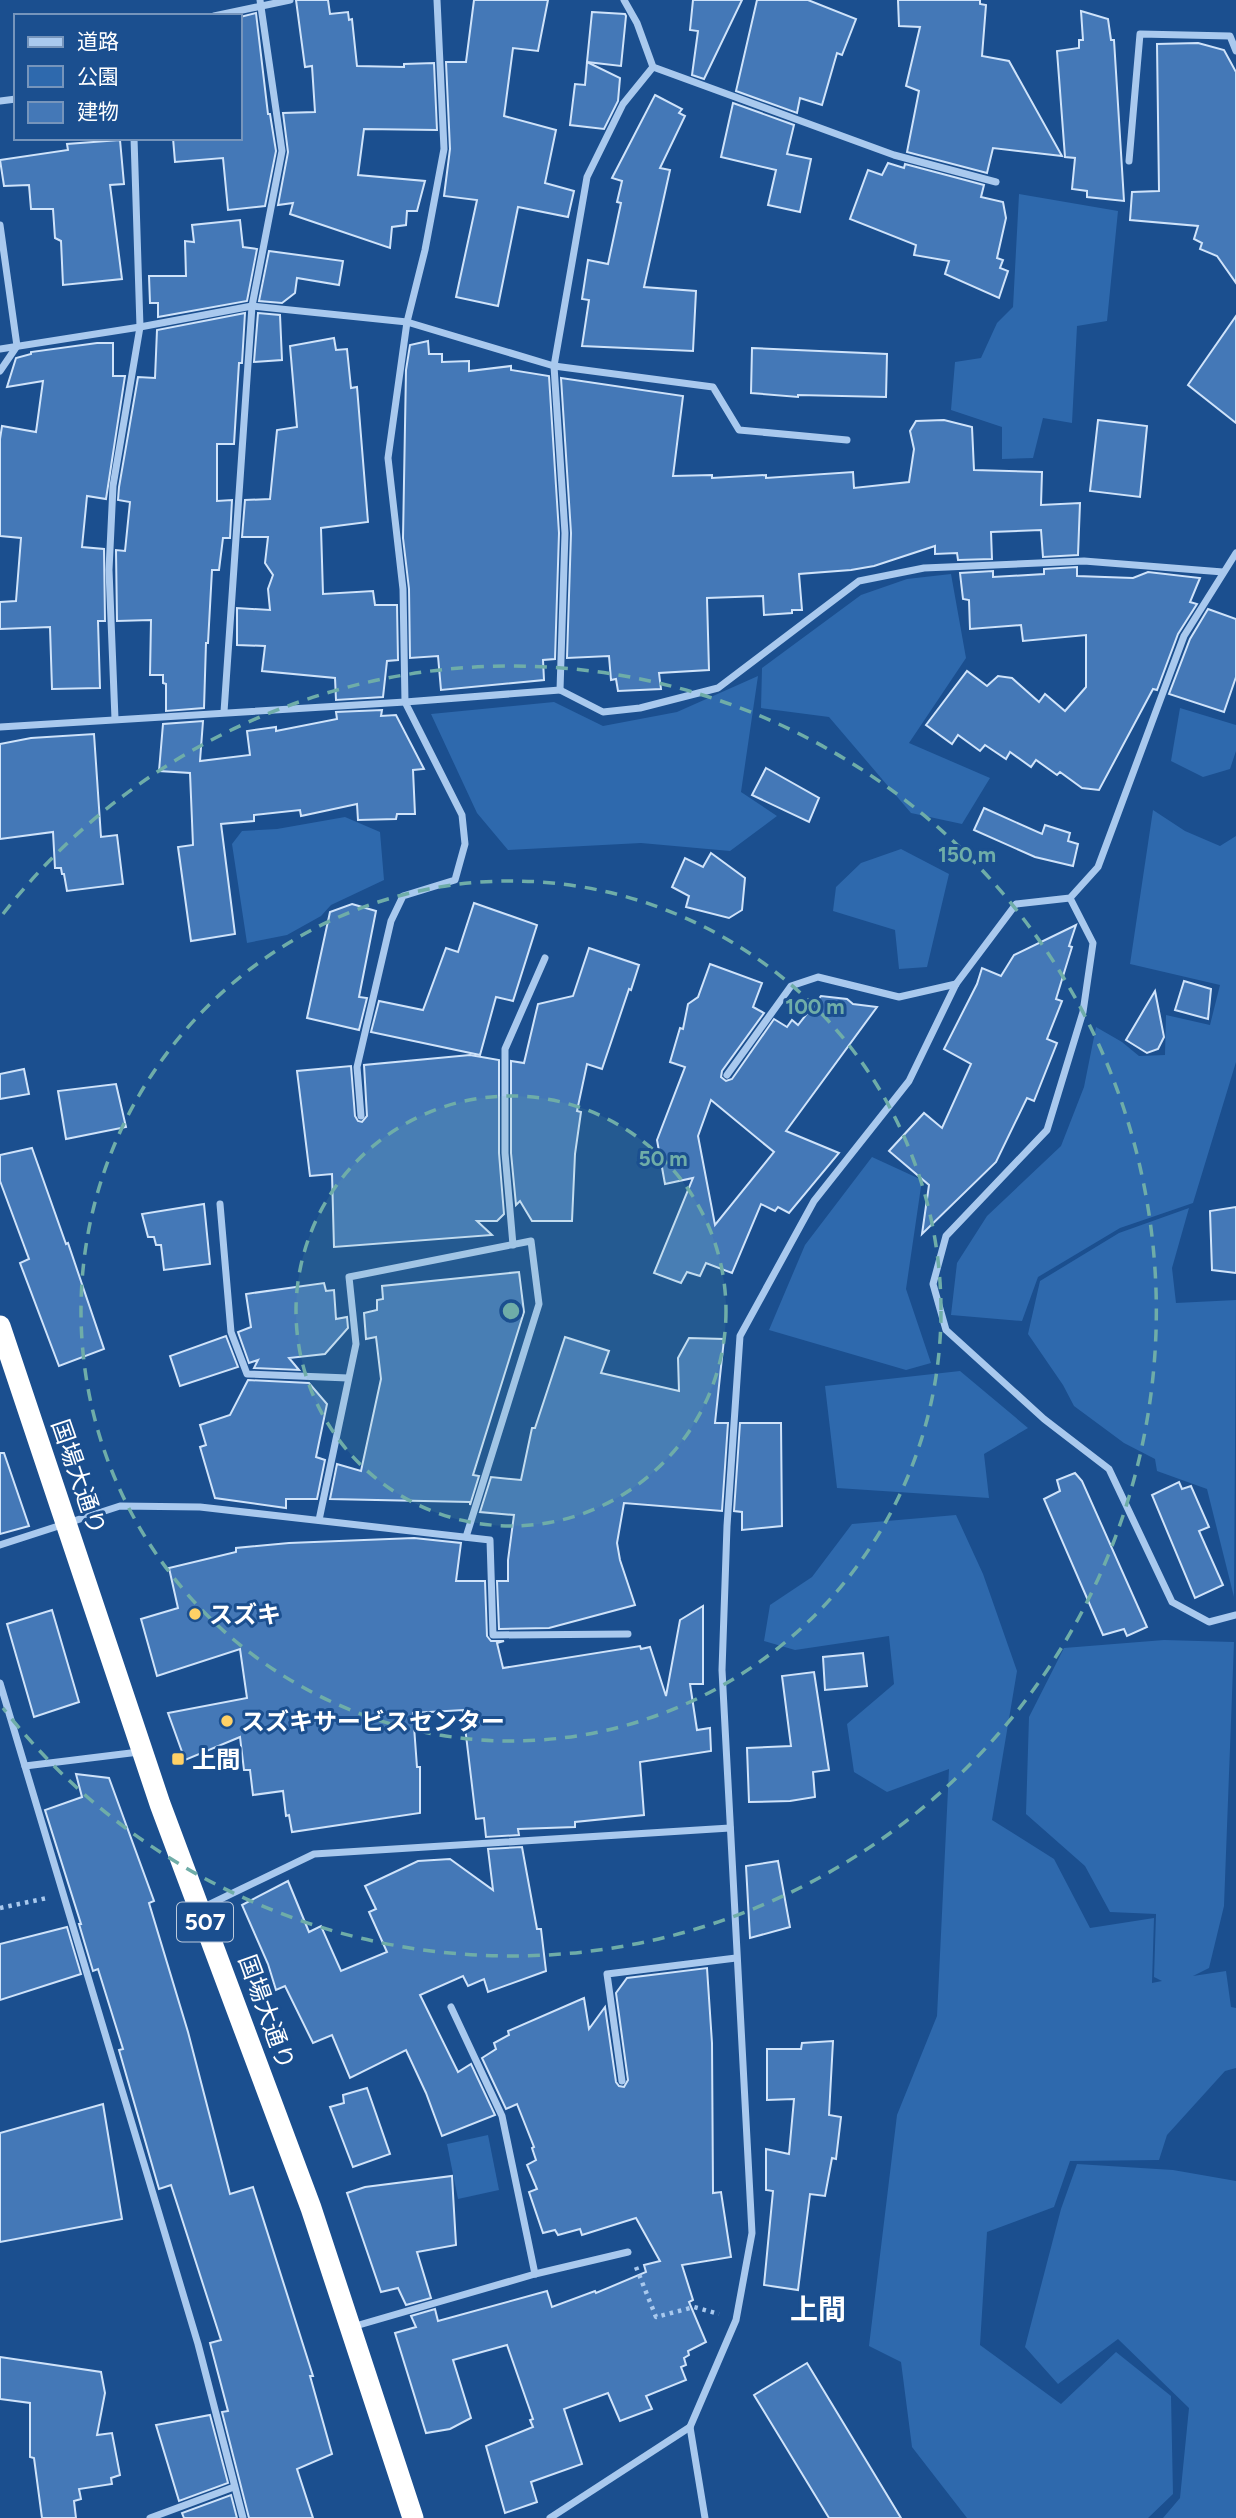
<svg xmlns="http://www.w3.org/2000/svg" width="1236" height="2518" viewBox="0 0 1236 2518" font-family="Figtree,'Noto Sans JP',sans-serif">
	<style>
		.green { fill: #2e69ad }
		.building { fill: #4478b7; stroke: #cfe3fa; stroke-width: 2; fill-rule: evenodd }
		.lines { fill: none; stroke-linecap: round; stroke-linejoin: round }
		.path { stroke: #a9c9ee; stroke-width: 4.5; stroke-dasharray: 3.5 5; stroke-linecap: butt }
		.street { stroke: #a9c9ee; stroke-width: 7 }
		.highway { stroke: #fff; stroke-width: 21 }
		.ring { fill: none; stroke: #6fada8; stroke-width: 3.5; stroke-dasharray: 12 9 }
		.poi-dot { fill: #ffd166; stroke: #1b4f8f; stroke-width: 2.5 }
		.labels { text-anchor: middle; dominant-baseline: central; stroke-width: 6; stroke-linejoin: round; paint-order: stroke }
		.shield { fill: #1b4f8f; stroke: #bbcadd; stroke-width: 2 }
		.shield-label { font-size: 23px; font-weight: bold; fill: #fff }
		.street-label { font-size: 24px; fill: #fff; stroke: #1b4f8f }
		.poi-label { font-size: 24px; font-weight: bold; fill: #fff; stroke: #1b4f8f; text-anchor: start }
		.quarter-label { font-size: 28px; font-weight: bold; fill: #fff; stroke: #1b4f8f }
		.centre { fill: #6fada8; stroke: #1b4f8f; stroke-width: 3.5 }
		.ring-label { font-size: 21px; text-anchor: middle; font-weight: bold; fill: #6fada8; stroke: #1b4f8f; stroke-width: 6; stroke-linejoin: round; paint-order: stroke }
	</style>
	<rect width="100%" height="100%" fill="#1b4f8f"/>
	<g class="green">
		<path d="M1019,194L1118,211L1107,321L1077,326L1072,423L1043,418L1033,458L1002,459V427L951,410L955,362L981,358L997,323L1013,307Z"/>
		<path d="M951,574L966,658L909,743L990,778L962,824L911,813L829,717L761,708L762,668L861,595L907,579Z"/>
		<path d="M758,676L741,792L777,816L730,851L641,843L508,850L477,813L431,714L554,702L603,726L677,712Z"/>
		<path d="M1180,708L1236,725V751L1230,769L1203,777L1171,761Z"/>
		<path d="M1153,810L1185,831L1220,846L1236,836V1062L1193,1203L1120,1228L1038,1277L1022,1321L951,1315L957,1263L987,1216L1061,1146L1084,1087L1096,1027L1122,1042L1139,1056L1165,1055L1166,1015L1210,1025L1220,985L1130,964Z"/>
		<path d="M345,817L380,832L384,880L331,905L321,916L287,935L247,943L232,844L242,831L277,829Z"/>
		<path d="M901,849L949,874L927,967L899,969L895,930L833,911L836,887L861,863Z"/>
		<path d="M872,1157L922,1180L906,1289L931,1363L906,1370L769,1330L805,1245Z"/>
		<path d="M1189,1208L1172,1268L1176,1303L1236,1300L1234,1597L1207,1489L1157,1471L1155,1459L1124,1443L1074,1406L1063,1385L1028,1334L1040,1281L1119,1233Z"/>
		<path d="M960,1371L1028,1428L984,1454L989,1498L837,1488L825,1386Z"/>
		<path d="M956,1515L983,1574L1017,1671L992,1820L1054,1859L1090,1928L1154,1918L1152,1983L1162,1981L1154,1977L1156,1914L1110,1912L1085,1866L1026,1814L1029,1717L1064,1648L1164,1640L1234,1642L1224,1906L1209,1968L1193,1976L1226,1971L1231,2007L1236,2008V2068L1225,2071L1167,2135L1159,2160L1070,2161L1054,2207L987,2232L980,2345L1061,2404L1116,2352L1171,2396L1173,2494L1148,2518H967L912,2447L901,2362L869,2346L897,2115L937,2016L949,1769L887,1792L854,1772L847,1724L894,1684L889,1636L795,1650L764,1641L770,1605L812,1577L852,1524Z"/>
		<path d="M488,2135L499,2190L458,2199L447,2144Z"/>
		<path d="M1077,2164L1173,2170L1236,2181V2518H1163L1180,2498L1189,2408L1118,2339L1058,2384L1025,2347L1061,2209Z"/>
	</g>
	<g class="building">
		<path d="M296,0H328L330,14L348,12L349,20L352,19L357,66L404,67V64L434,63L437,130L364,129L358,175L425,181L417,211H407L406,225L392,227L390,248L290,214L293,203L278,205L288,152L283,113L315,112L312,66L305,67Z"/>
		<path d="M474,0H548L538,51L513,48L504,116L556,130L545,183L574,191L568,217L518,207L498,306L456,297L477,200L444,196L450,149L446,62H466Z"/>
		<path d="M693,0H742L704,79L692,75L698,31L690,30Z"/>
		<path d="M757,0H808L856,19L842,55L837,53L822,105L800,98L797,113L736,91Z"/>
		<path d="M898,0H980V4L986,5L982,56L1009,61L1062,156L993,148L987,173L907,152L919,91L906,86L920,27L899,26Z"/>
		<path d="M1081,11L1108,19L1111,40H1114L1124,201L1087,197V191L1072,189L1075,158L1065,157L1057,51L1079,48V40H1083Z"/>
		<path d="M592,12L625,14L626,16L621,66L587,62Z"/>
		<path d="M256,13L268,114H270L276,151L265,206L228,210L223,158L175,162L173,138H240V17Z"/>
		<path d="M1198,43L1224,50L1236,72V283L1217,256L1200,249L1202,243L1194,239L1198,226L1130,220L1132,192L1159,191L1157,44Z"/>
		<path d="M587,62L620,78L618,101L604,129L570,125L575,84L585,85Z"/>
		<path d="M655,95L682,109L679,113L685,116L660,168L670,170L644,287L696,291L693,351L582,346L589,300L582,299L588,260L608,264L621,203L617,202L622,181L612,178Z"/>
		<path d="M733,103L794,125L787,154L811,159L800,212L768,205L776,170L721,157Z"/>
		<path d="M120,140L124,184L110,185L122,279L63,285L61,241L55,238L53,209H31L29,185L4,186L0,160L68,150L67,144Z"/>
		<path d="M888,163L904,168L905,164L984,185L981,197L1003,202L1006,218L997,258L1003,260L1000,268L1008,271L999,298L945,274L949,261L914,255L916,245L850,219L868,170L882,175Z"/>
		<path d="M240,220L243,247L257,249L247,301L158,317V303H150L149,276H186L185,241L194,242L192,225Z"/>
		<path d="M269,251L343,261L339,285L297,278L295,293L282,303L259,301Z"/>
		<path d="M245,313L242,363H239L234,444H217V501L232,500L230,538H223L219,570H212L208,643H206L204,708L166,711V684L163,683V675H150L151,620L117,621L116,550L125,551L130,502L118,500L119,487L138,377L155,378L157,330Z"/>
		<path d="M258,313L280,315L282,360L254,362Z"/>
		<path d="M1236,316V423L1188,385Z"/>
		<path d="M334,338L336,350L347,349L351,388L357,387L368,522L321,528L323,594L373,591L375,605H397L398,660L387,661L383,697L336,700L335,678L262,671L265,646L237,645V608L270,610L268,589L273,575L265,563L268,537H242L245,500L270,499L277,430L297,427L290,346Z"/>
		<path d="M428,341L429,354H442V362L469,361V371L511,366V370L549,376L559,533L555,659L543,660L544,680L441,690L438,656L410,658L409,589L403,538L406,370L410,345Z"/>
		<path d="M97,343H113V376H125L106,499L87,496L82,547L104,549L105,621H98L100,688L52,689L50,627L0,629V602L16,601L21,538L0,536V439L2,426L36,432L43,381L7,387L16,358L31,354V352Z"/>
		<path d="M752,348L887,354L886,397L798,395V397L751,393Z"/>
		<path d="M561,378L683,396L673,476L712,475V478L766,475V478L853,472L854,488L909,482L914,449L910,431L916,421L944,420L972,427L974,470L1042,472L1041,505L1080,503L1078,555L1043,557L1041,530L991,532L992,559L958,560L957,553L935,554V546L874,566L851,570L799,574L802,610H792V613L764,615L763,596L707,598L709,670L659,673L661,689L618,691L616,679L611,680L609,656L567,658L571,533Z"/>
		<path d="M1098,420L1147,426L1140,497L1090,491Z"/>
		<path d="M1077,567V576L1133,578L1148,572L1200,578L1190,602L1197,604L1178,634L1157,690L1153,689L1099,790L1082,788L1060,772L1057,775L1036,760L1031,767L1010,752L1006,759L985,745L980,751L958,735L952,744L926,725L967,671L987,686L998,676L1012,678L1039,702L1045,694L1065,711L1086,687V635L1023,641L1021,625L970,629L969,600L963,599L960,573L993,571V577L1044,574V569Z"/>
		<path d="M1208,609L1236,619V677L1224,712L1169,694L1190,639Z"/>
		<path d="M382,710L381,716L396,715L424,769L413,770L415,814H397L396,819L358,820L357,804L301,816L300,810L254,815V821L221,824L235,934L191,941L178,847L193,845L190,773L159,771L163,724L203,721L200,761L250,755L247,731L276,727V731L337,719L336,712Z"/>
		<path d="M94,734L101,837L117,835L123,884L67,891L64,874H62L61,868H55L53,832L0,839V744L31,738Z"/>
		<path d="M766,768L819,798L809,822L752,795Z"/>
		<path d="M984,808L1042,834L1045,825L1070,833L1068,841L1078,844L1073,866L1035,857L974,830Z"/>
		<path d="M711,853L745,878L742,910L729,918L686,907L689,896L672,887L685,858L703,867Z"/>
		<path d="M474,903L537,925L513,1001L496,997L480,1055L371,1032L379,1001L423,1010L446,948L458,952Z"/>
		<path d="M352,904L376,911L359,997L367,998L359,1030L307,1018L330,912Z"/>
		<path d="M1076,925L1069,946L1072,947L1056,999L1062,1001L1047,1039L1057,1043L1034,1101L1027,1098L996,1162L922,1234L929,1185L889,1151L924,1113L942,1128L971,1064L944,1049L977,984L982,968L1001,976L1014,955Z"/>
		<path d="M589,948L639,965L631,990L629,989L602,1069L587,1064L577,1111L581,1112L575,1154L572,1221H532L520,1201L516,1205L511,1153V1061L524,1063L538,1004L573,996Z"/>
		<path d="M710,964L762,983L753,1007L764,1013L722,1071L721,1077L726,1081L732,1079L774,1019L787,1027L792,1020L798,1025L821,996L847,999L853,1004L877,1007L786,1131L839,1153L789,1213L778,1207L775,1211L761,1204L732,1273L706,1263L700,1276L687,1272L681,1283L654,1273L693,1178L665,1184L657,1140L685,1067L670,1062L680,1028L683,1029L688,1004L698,997ZM711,1100L774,1152L715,1225L698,1136Z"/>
		<path d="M1184,981L1211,989L1208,1019L1175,1010Z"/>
		<path d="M1155,991L1164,1037L1158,1049L1147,1053L1126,1040Z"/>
		<path d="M470,1055L499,1060V1153L504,1214L497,1221H477L492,1235L334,1247L332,1174L310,1176L297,1071L351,1066L355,1116L358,1121L362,1122L367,1116L364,1065Z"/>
		<path d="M24,1069L29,1094L0,1099V1074Z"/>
		<path d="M116,1084L126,1127L66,1139L58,1091Z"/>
		<path d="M32,1148L66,1244L68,1243L104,1349L59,1366L20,1263L29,1259L0,1181V1155Z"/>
		<path d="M204,1204L210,1264L164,1270L161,1245H156L154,1237H148L142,1214Z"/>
		<path d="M1236,1207V1273L1212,1270L1210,1211Z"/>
		<path d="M519,1272L524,1312L473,1475L479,1476L470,1505V1502L330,1499L337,1464L361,1471L381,1379L376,1337L366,1339L364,1313L377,1310V1300L383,1299L382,1286Z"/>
		<path d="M324,1283L326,1291L334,1290L336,1319L347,1317L348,1328L325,1354L289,1358L299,1370L254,1368L258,1360L249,1363L238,1332L251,1327L246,1294Z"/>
		<path d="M226,1336L238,1367L180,1386L170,1356Z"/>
		<path d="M565,1337L609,1351L601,1373L679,1391L678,1358L689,1338L724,1339L715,1423H728L722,1511L624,1503L617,1543L620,1560L635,1605L549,1628L499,1629L497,1581H508V1560L514,1515L480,1512L491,1477L521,1480L532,1428H535Z"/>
		<path d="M248,1380L309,1383L327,1404L316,1457L325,1460L317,1499H286V1508L215,1498L200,1447L206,1445L200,1425L230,1415Z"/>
		<path d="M740,1423H781L782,1526L742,1530V1512L734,1511Z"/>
		<path d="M0,1453H4L29,1526L0,1534Z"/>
		<path d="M1075,1473L1082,1481L1147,1627L1127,1636L1124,1629L1103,1635L1044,1499L1060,1491L1057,1480Z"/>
		<path d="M1179,1482L1182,1489L1191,1486L1209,1527L1199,1531L1223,1585L1195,1598L1152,1495Z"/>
		<path d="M414,1538L461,1543L456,1581H485L487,1636L491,1641H504L497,1643L503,1668L640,1646L641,1649L650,1647L666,1696L680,1620L703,1606V1684H690L697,1730L710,1728L711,1751L640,1762L644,1815L575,1822V1827L518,1829L519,1835L486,1837L484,1818L476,1819L463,1710L413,1713L417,1767H420V1813L292,1832L289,1815L286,1816L283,1791L253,1795L250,1770H244L240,1737L185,1760L168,1713L247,1698L240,1649L157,1676L141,1619L178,1608L169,1568L236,1552V1548L289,1543Z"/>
		<path d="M52,1610L79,1702L34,1717L7,1624Z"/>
		<path d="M863,1653L867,1686L825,1690L823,1657Z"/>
		<path d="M814,1672L829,1770L813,1772L815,1797L790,1801L749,1802L747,1748L791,1746L782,1676Z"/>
		<path d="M76,1774L109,1778L154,1901L149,1903L188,2032L230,2194L253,2187L313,2376H310L332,2454L297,2469L313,2518H249L222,2412L228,2411L210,2343L221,2340L171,2185L159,2189L119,2050L123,2049L98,1969L93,1971L79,1924H81L45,1810L82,1797Z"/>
		<path d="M522,1847L537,1929H541L546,1971L488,1992L484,1979L468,1986L463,1976L420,1995L458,2072L471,2064L495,2115L442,2136L426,2093L406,2050L350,2078L332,2035L313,2043L285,1986L276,1990L268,1964L242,1905L288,1881L309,1932L321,1926L341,1971L387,1952L369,1912L376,1909L365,1886L418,1861L450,1859L493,1890L488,1849Z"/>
		<path d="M778,1861L790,1927L750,1938L746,1866Z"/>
		<path d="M67,1927L81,1974L0,2000V1944Z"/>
		<path d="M707,1968L712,2043L713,2193L721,2192L731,2257L682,2265L693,2300L689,2302L706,2342L688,2351L689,2355L684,2358L686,2365L681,2367L686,2380L646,2396L652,2409L620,2421L608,2393L564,2409L582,2464L531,2482L537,2502L505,2513L486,2446L533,2427L530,2420L533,2419L507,2345L453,2360L471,2418L450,2429L426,2433L395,2333L416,2327L411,2316L435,2309L438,2321L547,2291L552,2307L595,2291L596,2293L646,2272L644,2265L660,2261L636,2218L582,2235L580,2229L558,2235L555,2230L543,2233L529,2192L537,2189L527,2165L536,2160L532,2148L534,2147L517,2104L506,2109L482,2058L496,2049L494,2043L509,2035L508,2031L584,1998L589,2029L605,2007L616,2082L619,2086L624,2087L628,2080L616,1993L627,1978Z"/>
		<path d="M833,2041L829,2115L841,2117L836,2159L832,2158L825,2196L810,2194L798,2290L764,2285L773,2191L766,2190V2149L789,2154L794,2099L767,2100V2049H801L802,2043Z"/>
		<path d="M367,2088L390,2154L353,2167L330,2107L344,2103L343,2095Z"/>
		<path d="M103,2104L122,2219L0,2242V2133Z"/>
		<path d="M452,2176L456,2245L417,2252L431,2298L406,2305L398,2288L381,2292L347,2193L365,2187Z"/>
		<path d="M0,2357L101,2372L105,2393L97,2435L112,2433L120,2475L111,2478L112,2484L79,2489L81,2499L74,2501L76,2518H42L34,2458L30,2457V2403L0,2399Z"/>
		<path d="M807,2363L901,2518H829L754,2395Z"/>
		<path d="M210,2415L228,2483L179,2501L156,2425Z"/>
		<path d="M231,2495L237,2518H184L182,2513Z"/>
	</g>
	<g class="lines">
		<g class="path">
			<path d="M0,1908L47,1898"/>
			<path d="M636,2267L656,2317L694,2307L719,2314"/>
		</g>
		<g class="street">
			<path d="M624,0L637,23L653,67L894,155L996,182"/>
			<path d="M214,16L290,0"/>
			<path d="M0,101L16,99"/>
			<path d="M1129,161L1140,34L1230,36L1236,51"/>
			<path d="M0,225L17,346L0,371"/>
			<path d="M0,349L140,327L252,306L407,322L554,366L713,387L739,430L847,440"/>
			<path d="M560,690L603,712L640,708L718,688L859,581L924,568L1084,561L1223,572"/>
			<path d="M224,712L252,306L282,151L260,0"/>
			<path d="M115,719L109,570L113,486L140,327L134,138"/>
			<path d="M0,727L405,702L403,589L388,458L407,322L425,250L444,149L437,0"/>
			<path d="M1070,898L1093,943L1083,1012L1047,1130L946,1236L933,1284L946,1330L1044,1419L1109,1469L1172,1602L1209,1622L1236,1615"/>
			<path d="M727,1075L791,986L818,977L899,997L956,984"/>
			<path d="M361,1116L357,1067L391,921L403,896L455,880L465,844L462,815L405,702L560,690L565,533L554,366L587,177L623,104L653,67"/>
			<path d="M220,1204L231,1332L247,1374L348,1378"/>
			<path d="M513,1245L505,1153V1049L545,958"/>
			<path d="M319,1520L356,1344L349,1277L531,1241L539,1304L466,1537"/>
			<path d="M0,1545L120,1506L200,1507L490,1540L493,1635L628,1634"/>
			<path d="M0,1683L198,2344L243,2518"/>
			<path d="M25,1766L139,1752"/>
			<path d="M202,1908L314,1854L730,1828"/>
			<path d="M451,2007L502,2116L535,2274"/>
			<path d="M622,2081L607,1974L736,1958"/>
			<path d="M352,2327L535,2274L628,2252"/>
			<path d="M150,2518L234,2487"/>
			<path d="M550,2518L690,2427"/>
			<path d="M705,2518L690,2427L736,2320L752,2233L722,1670L727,1526L740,1336L814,1201L909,1081L956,984L1016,904L1070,898L1098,867L1184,636L1236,553"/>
		</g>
		<path class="highway" d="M0,1326L160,1804L311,2208L413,2518"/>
	</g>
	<circle cx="511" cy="1311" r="215" fill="#6fada8" fill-opacity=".12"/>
	<g class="ring">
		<circle cx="511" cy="1311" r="215"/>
		<circle cx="511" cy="1311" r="430"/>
		<path d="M3 914A645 645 0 1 1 3 1708"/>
	</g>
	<g class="poi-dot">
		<circle cx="195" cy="1614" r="7"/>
		<circle cx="227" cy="1721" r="7"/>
		<rect x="171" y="1752" width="14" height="14" rx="3.5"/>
	</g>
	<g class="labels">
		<rect class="shield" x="177" y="1902.5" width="56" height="39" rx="5"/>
		<g class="shield-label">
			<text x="205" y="1922">507</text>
		</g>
		<g class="street-label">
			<text transform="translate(79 1477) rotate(71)">国場大通り</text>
			<text transform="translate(267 2012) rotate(70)">国場大通り</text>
		</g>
		<g class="poi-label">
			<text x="209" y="1614">スズキ</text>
			<text x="241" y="1721">スズキサービスセンター</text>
			<text x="192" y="1759">上間</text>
		</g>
		<g class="quarter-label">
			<text x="818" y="2309">上間</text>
		</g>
	</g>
	<circle cx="511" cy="1311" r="10" class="centre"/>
	<g class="ring-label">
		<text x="967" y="862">150 m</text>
		<text x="815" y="1014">100 m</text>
		<text x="663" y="1166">50 m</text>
	</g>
	<rect x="14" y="14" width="228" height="126" fill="#1b4f8f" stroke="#7695bc" stroke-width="2"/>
	<rect x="28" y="37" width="35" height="10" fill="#a9c9ee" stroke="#7695bc" stroke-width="2"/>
	<text x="77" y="49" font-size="21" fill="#ffffff">道路</text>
	<rect x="28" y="66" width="35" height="21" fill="#2e69ad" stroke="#7695bc" stroke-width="2"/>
	<text x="77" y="84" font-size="21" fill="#ffffff">公園</text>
	<rect x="28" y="102" width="35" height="21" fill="#4478b7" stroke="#7695bc" stroke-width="2"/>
	<text x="77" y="119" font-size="21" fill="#ffffff">建物</text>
</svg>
